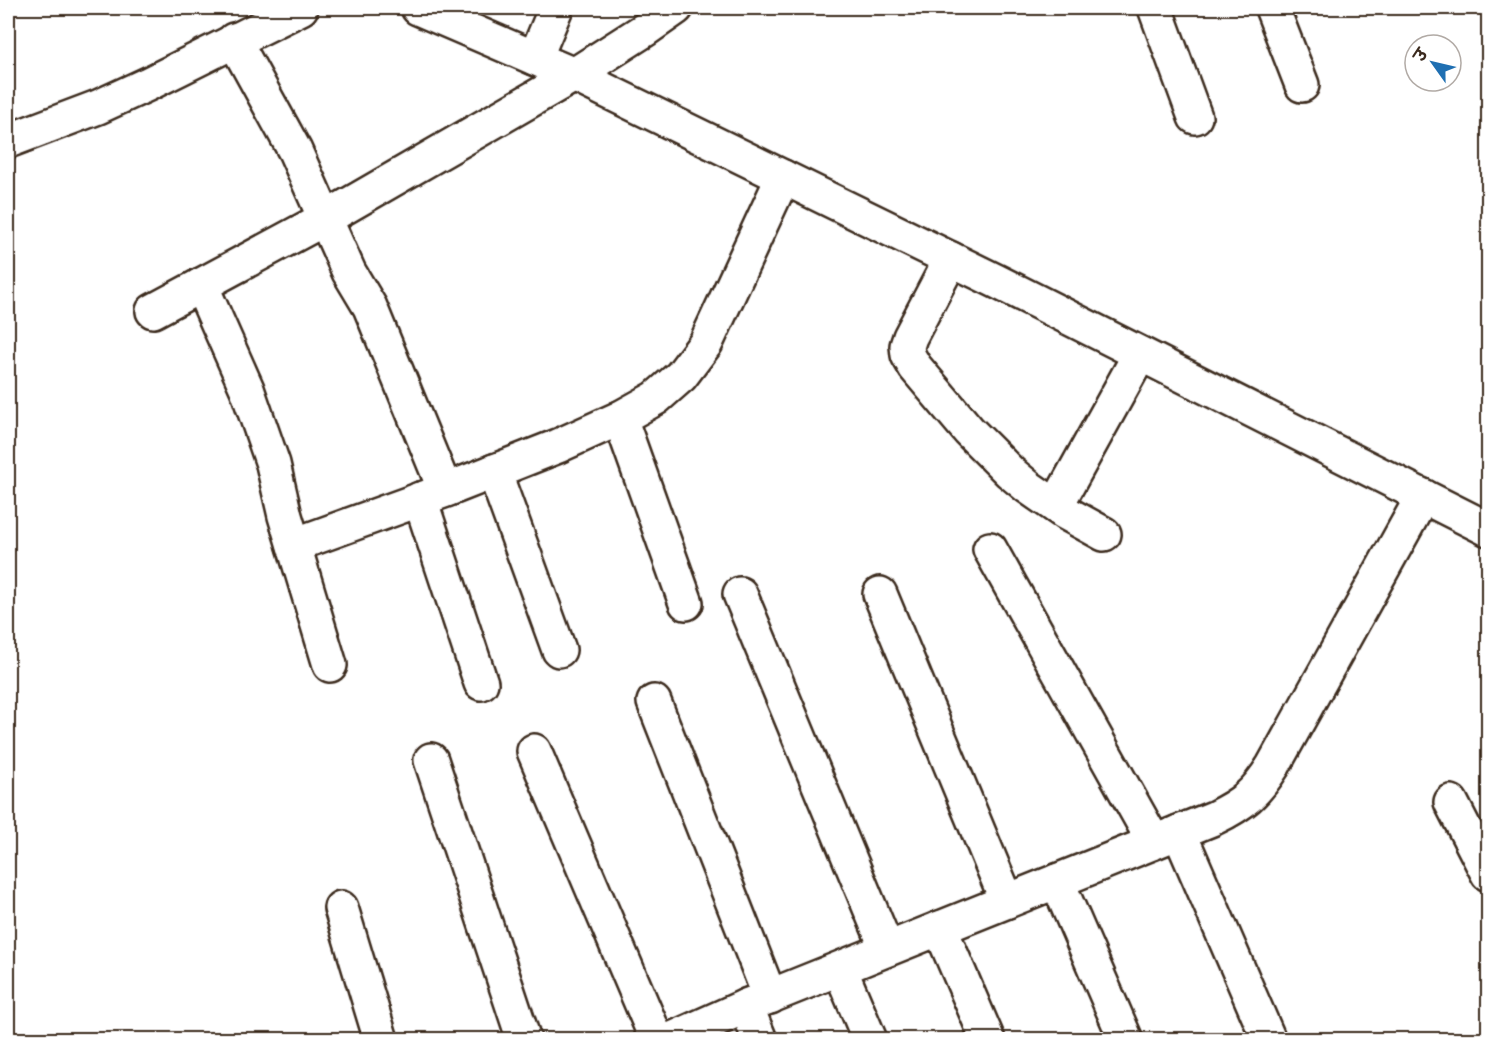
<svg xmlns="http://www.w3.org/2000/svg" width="1496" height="1047" viewBox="0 0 1496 1047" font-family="'Shantell Sans','Playpen Sans Deva',sans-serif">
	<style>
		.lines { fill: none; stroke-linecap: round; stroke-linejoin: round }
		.minor-casing { stroke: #3b2a1e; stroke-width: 38 }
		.minor { stroke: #fff; stroke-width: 33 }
	</style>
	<rect width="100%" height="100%" fill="#fff"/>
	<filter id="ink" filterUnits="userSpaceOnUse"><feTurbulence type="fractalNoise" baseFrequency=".0167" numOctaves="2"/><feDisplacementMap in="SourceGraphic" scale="12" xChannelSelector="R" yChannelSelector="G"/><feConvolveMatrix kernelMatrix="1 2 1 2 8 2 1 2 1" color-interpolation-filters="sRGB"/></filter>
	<g filter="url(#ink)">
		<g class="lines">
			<g class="minor-casing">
				<g id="minor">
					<path d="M418,8L574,75L996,281L1488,529"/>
					<path d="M1155,8L1195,117"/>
					<path d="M1272,8L1302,85"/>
					<path d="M234,40L295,151L349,272L370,307L445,490"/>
					<path d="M535,58L556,8"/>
					<path d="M8,141L98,107L148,84L301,8"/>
					<path d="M951,259L910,337L907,346L908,355L915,367L969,431L1010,472L1028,487L1064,512L1104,534"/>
					<path d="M201,285L247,389L273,464L285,516L330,665"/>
					<path d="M153,311L326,218L574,75L646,29L676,8"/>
					<path d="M620,418L686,603"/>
					<path d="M494,471L559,650"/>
					<path d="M420,499L481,683"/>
					<path d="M1056,506L1140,354"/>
					<path d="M294,545L449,489L558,446L620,418L656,398L681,376L706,343L783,177"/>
					<path d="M990,549L1154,842"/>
					<path d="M740,594L887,949"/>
					<path d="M880,594L1007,901"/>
					<path d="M654,702L770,997"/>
					<path d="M534,751L657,1040"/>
					<path d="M431,760L524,1040"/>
					<path d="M1451,802L1488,874"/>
					<path d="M1179,832L1269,1040"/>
					<path d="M1057,881L1126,1040"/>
					<path d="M341,908L381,1040"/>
					<path d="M940,928L988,1040"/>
					<path d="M840,969L870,1040"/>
					<path d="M746,1006L760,1040"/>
					<path d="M670,1040L746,1006L1214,818C1243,804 1256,793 1273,766L1423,496"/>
				</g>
			</g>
			<use href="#minor" class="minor"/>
		</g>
	</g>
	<rect width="1496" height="1047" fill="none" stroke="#fff" stroke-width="30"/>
	<rect x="15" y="15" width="1466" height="1017" fill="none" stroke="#3b2a1e" stroke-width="2" filter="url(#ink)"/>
	<g transform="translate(1433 63) rotate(304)"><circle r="28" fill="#ffffff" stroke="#b1aaa5" stroke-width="1.5"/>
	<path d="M0-4.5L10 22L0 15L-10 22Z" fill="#1f6fb2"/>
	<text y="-9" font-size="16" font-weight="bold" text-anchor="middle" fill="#3b2a1e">उ</text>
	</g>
</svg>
